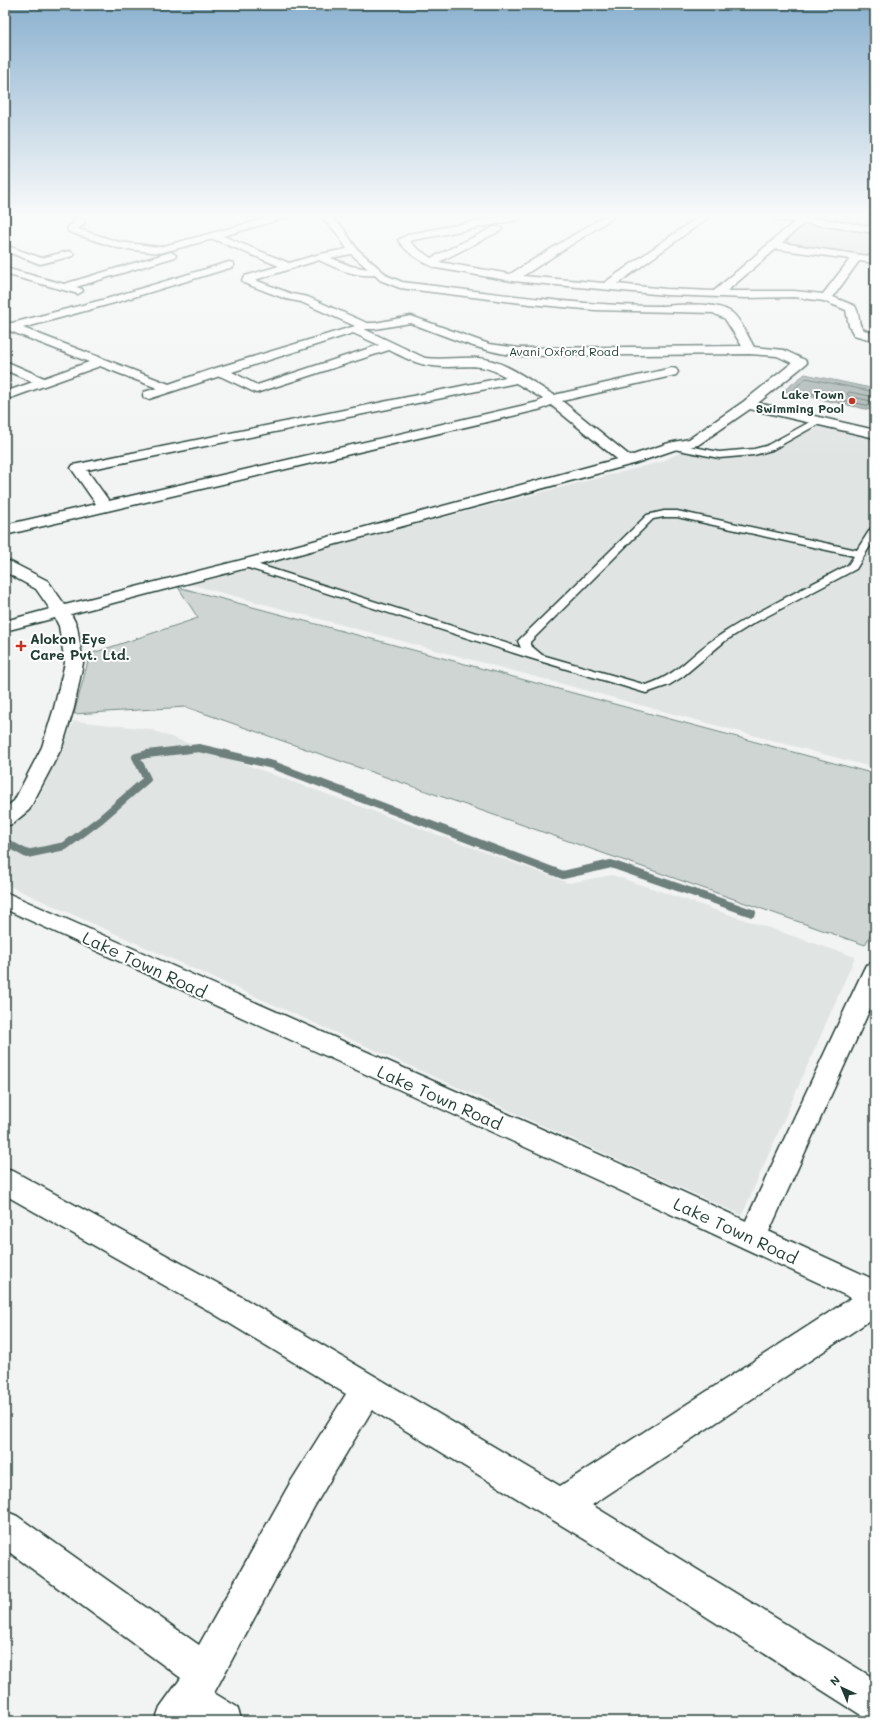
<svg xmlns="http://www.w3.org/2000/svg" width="880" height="1726" viewBox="0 0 880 1726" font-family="Mali,sans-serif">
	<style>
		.built { fill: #e0e4e3 }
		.green { fill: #ced5d3; stroke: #768984 }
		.water { fill: #a1adaa; stroke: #6d807b }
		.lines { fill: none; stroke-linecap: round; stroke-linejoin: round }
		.shore { stroke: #536a63; stroke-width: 1 }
		.stream { stroke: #6d807b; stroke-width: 8 }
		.lane-casing { stroke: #1f3d34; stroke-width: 3 }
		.street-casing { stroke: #1f3d34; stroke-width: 3 }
		.secondary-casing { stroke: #1f3d34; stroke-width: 3 }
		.lane { fill: #fff; fill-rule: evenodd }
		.street { fill: #fff; fill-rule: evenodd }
		.secondary { fill: #fff; fill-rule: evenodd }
		.poi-dot { fill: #c8321e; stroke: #fff; stroke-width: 1.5 }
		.labels { text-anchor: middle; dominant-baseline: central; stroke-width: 4; stroke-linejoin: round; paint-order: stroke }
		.far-street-label { font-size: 12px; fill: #1f3d34; stroke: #fff }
		.far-poi-label { font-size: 12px; font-weight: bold; fill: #1f3d34; stroke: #fff; text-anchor: end }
		.poi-label { font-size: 14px; font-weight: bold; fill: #1f3d34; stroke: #fff; text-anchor: start }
		.near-street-label { font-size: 17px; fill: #1f3d34; stroke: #fff }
	</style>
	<rect width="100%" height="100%" fill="#f2f3f3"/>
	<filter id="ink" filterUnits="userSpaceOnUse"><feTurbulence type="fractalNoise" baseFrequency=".025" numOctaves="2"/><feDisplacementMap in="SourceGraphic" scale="8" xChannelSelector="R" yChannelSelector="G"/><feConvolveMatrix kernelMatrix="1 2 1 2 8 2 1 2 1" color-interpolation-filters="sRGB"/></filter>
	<g filter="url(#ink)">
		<g class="built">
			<path d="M817,424L875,438V768L186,583L661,462L685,450L722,458L778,448Z"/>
			<path d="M74,721L149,729L569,883L612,875L855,957L742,1215L5,884V830L35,806Z"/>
		</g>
		<g class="green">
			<path d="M810,217H875V257L783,245Z"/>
			<path d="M178,587L875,774V925L865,945L186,707L74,714L90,654L198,618Z"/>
		</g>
		<path class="water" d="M805,374L875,389V411L783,391Z"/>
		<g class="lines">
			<g class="shore">
				<path d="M875,392L806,378L795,388L796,390L875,407"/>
				<path d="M875,397L849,392L847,394L849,396L875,402"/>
			</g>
			<path class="stream" d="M5,842L27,854L65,846L101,819L147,779L136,757L147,754L199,748L273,765L563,875L611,864L752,913"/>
			<g class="lane-casing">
				<g id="lane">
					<path d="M817,418L821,421L820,423L772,450L754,455L719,458L674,449L670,446L674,443L719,452L754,449L766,446Z"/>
					<path d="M664,511H677L857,550L871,528L875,527V538L856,569L754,623L725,641L682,677L669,685L646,693L530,658L242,566L241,564L242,562H250L521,648L518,641L520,639L647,515ZM664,517H677L854,556L848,565C805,588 760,609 719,636C691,653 679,675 646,685L542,655L530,645V642L653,519Z"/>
				</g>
			</g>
			<g class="street-casing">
				<g id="street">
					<path d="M68,217L83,219L85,223L78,229L119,242L160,247L271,217H288L223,236L289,263L320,254L347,249L336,232L321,217H331L343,228L357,249L388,276L402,282C488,292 575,306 662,306C681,305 714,301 731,312C739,317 749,338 754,347L784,350L805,360L807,363L758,403L875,430V438L750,409L698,445L677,449L633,464L281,559L71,614L77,626L83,663L74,708L62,747L29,810L12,824L5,826V808L14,801L42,747L54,708L65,663L59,626L55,618L5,631V621L50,609L36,589L5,572V560L11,562L48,581L65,605L269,553L617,459L551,405L542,409L5,535V525L96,504L71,468L73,465L506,377C476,359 464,370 433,366C417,365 404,357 389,350L256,393L220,376L149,399L144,398L143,395L144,392L157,388L100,366L5,400V392L33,382L5,370V361L44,378L89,362L5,329V323H12L106,299L229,262L233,263L234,265L233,267L114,303L23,328L169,384L216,368L355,326L301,302L286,299L244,283L242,280L245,276L279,266L213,239L160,253L118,248L69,232L67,228L75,222ZM351,254L368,269L351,266L331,258ZM319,260C337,269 355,277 375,275L380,280L400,288L530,304L595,310L713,313L725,319L742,346L519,348L489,344L411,316L375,323H367L308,297L292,294L255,280ZM410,323C446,336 481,352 519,356L750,354L777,356L792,363L743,402L689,439L669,443L630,456L562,401L676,375L678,372L676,369L672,368L554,395C530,381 505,360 477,358C460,357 442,360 425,358L364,329H375ZM353,333L379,345L257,385L232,372ZM516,383L543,399L538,402L109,501L87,470Z"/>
					<path d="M499,217H521L517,220L409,241L418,249L431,258L494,227H500L502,229L500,231L439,262L510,274L603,217H614L523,276L604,283L698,217H709L617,284L666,289L714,291L794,222L777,220L773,217H810L875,227V233L804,223L782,243L875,257V263L859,261L833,297L855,306C863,320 853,330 875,333V341L854,335L849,326L846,310L824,301L794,297L746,298L666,295L512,281L436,268C422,262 407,254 398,240L409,234ZM776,249L850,259L823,294L794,291H727Z"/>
					<path d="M5,245L41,258L69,251L74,254L73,256L40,264L5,251Z"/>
					<path d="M171,252L176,255L175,257L76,287L82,289L83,291L78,294L5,274V268L64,284Z"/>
					<path d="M875,962V998L762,1247L752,1251L742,1247L737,1238L742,1229L863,971L866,965Z"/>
					<path d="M5,1169L15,1172L228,1289L560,1486L864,1290L875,1286V1317L592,1505L875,1679V1720L861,1715L589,1542L372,1410L314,1507L214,1693L237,1707L242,1721H155L160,1707L181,1678L5,1549V1511L17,1516L199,1645L290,1483L346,1394L206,1309L5,1195Z"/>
				</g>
			</g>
			<g class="secondary-casing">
				<path id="secondary" d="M5,892L639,1172L875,1280V1309L619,1190L5,909Z"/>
			</g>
			<use href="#lane" class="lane"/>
			<use href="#street" class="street"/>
			<use href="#secondary" class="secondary"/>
		</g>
	</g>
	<linearGradient id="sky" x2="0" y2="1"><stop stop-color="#8bb1cf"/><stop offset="0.47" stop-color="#f9fafa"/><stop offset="1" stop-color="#f9fafa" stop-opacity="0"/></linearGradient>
	<rect width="880" height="459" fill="url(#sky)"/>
	<g class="poi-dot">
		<circle cx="852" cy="401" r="4"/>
		<path d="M19 640h4v4h4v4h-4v4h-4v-4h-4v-4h4z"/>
	</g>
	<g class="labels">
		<g class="far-street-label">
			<text x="564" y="351">Avani Oxford Road</text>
		</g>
		<g class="far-poi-label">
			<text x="844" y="394">Lake Town<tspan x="844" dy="14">Swimming Pool</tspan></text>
		</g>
		<g class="poi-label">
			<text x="30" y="638">Alokon Eye<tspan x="30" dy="16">Care Pvt. Ltd.</tspan></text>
		</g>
		<g class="near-street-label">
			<text transform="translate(145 964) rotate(25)">Lake Town Road</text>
			<text transform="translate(440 1097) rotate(24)">Lake Town Road</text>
			<text transform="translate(736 1230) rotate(25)">Lake Town Road</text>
		</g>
	</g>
	<rect width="880" height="1726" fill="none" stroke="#fff" stroke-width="20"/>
	<rect x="10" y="10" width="860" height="1706" fill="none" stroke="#1f3d34" stroke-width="1.5" filter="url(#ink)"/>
	<g transform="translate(842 1688) rotate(316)" stroke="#ffffff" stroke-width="3" paint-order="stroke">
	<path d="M0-3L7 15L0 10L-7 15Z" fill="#1f3d34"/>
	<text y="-6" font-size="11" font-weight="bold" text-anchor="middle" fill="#1f3d34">N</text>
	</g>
</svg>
